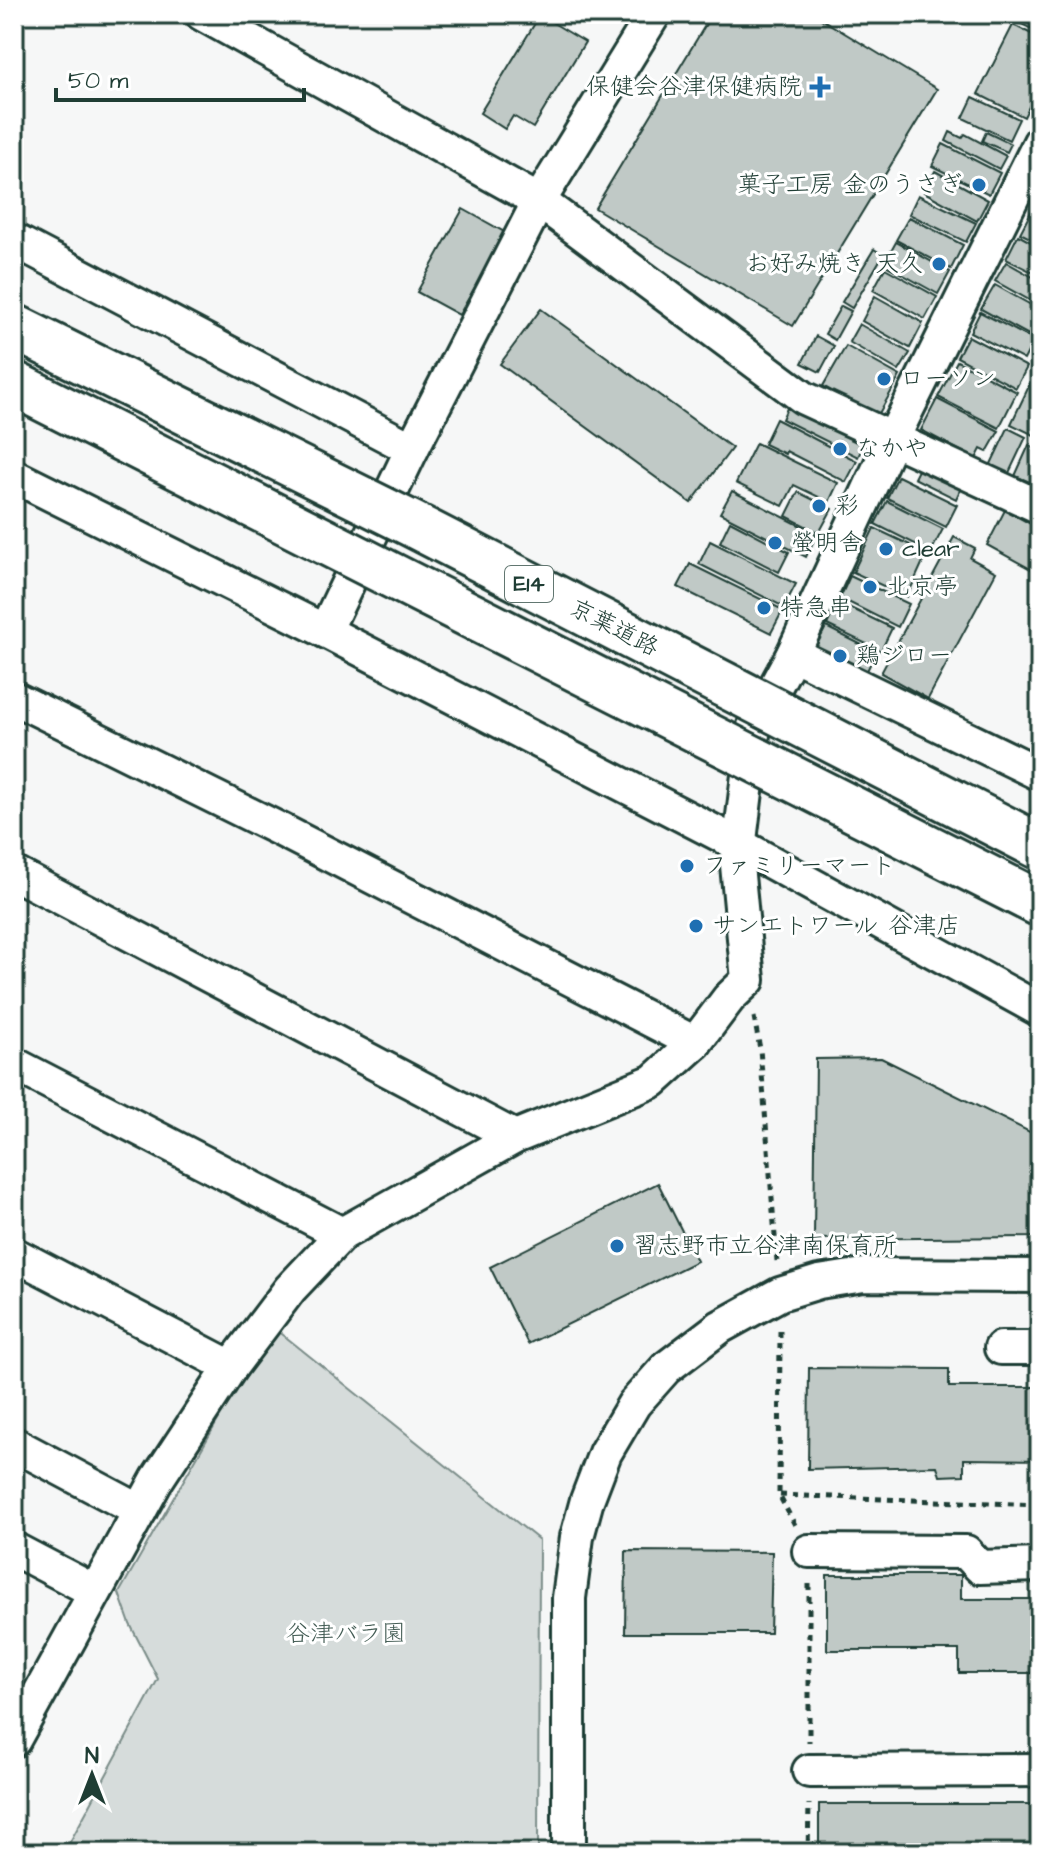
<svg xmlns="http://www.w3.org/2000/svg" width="1054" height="1867" viewBox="0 0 1054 1867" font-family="'Architects Daughter','Klee One',sans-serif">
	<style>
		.garden { fill: #d6dcdb; stroke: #7a8c88; stroke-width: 2 }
		.building { fill: #c0c9c6; stroke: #1f3d34; stroke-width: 2 }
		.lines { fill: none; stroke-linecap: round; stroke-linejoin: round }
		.minor-casing { stroke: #1f3d34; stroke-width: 38 }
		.path { stroke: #1f3d34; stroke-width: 5; stroke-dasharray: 6 6; stroke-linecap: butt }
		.minor { stroke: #fff; stroke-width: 32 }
		.highway-bridge-casing { stroke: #1f3d34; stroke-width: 50; stroke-linecap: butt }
		.highway-bridge { stroke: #fff; stroke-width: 44 }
		.poi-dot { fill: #1f6fb2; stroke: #fff; stroke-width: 3 }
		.labels { text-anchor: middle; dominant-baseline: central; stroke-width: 6; stroke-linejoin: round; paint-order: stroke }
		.shield { fill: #fff; stroke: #627771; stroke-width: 2 }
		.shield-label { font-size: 22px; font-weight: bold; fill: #1f3d34 }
		.poi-label { font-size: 24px; fill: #1f3d34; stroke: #fff; text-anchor: start }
		.street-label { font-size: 24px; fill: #1f3d34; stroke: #fff }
		.park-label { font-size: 24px; fill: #445d55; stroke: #fff }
	</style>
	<rect width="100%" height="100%" fill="#f6f7f7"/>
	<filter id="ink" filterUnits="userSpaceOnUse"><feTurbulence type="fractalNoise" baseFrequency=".0125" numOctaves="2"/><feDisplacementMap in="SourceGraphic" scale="16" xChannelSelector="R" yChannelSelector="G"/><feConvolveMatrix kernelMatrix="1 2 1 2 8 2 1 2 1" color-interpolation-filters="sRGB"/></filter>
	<g filter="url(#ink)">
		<path class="garden" d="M272,1326L539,1540L538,1853H64L158,1679L130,1624L119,1593Z"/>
		<g class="building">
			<path d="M712,14H813L937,89L793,326L595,208Z"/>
			<path d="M1015,14H1040V33L1013,20Z"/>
			<path d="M540,15L585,42L533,128L513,116L505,129L480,113Z"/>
			<path d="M1013,25L1040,38V84L1024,117L978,94Z"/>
			<path d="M973,97L1019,119L1009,140L963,118Z"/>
			<path d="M950,132L962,138L965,134L1006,156L999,169L946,141Z"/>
			<path d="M986,132L1011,144L1007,152L982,141Z"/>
			<path d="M943,144L1000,173L989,194L932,166Z"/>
			<path d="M935,171L988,200L977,221L924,192Z"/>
			<path d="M918,195L976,223L966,242L909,214Z"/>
			<path d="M463,209L506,233L459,315L417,292Z"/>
			<path d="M1032,210L1040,214V243L1020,233Z"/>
			<path d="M909,217L963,245L951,269L896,240Z"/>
			<path d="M1018,235L1040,247V276L1006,259Z"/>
			<path d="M896,242L950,272L938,294L884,264Z"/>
			<path d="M874,249L883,255L852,308L842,302Z"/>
			<path d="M1006,262L1040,281V306L995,281Z"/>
			<path d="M885,268L937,297L925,319L873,290Z"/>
			<path d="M995,285L1040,310V335L1038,340L981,309Z"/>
			<path d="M875,296L923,323L910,348L862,321Z"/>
			<path d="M841,306L851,311L835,340L825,334Z"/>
			<path d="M541,309L732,448L691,503L500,364Z"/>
			<path d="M980,312L1034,340L1024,360L970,332Z"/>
			<path d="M859,324L910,353L899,371L849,342Z"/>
			<path d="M816,336L834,346L820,372L802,363Z"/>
			<path d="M968,336L1027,367L1016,388L957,357Z"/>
			<path d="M846,346L900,376L877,417L823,386Z"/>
			<path d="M1040,359V382L1031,379Z"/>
			<path d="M957,361L1017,392L999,428L938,397Z"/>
			<path d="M1030,384L1040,388V438L1011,424Z"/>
			<path d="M937,399L999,431L987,452L981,449L976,459L921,430Z"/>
			<path d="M787,408L864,444L858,457L782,419Z"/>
			<path d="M776,419L857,461L846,482L786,451L785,454L764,444Z"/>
			<path d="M1008,428L1026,437L1008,475L990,466Z"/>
			<path d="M756,443L838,483L829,502L794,485L783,506L736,483Z"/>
			<path d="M1029,445L1040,450V486L1015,476Z"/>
			<path d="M920,466L961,488L956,499L914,478Z"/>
			<path d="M898,476L957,505L946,527L887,498Z"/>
			<path d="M732,491L817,534L806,557L720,513Z"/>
			<path d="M798,492L832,509L819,533L786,516Z"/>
			<path d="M887,501L943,529L931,552L875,524Z"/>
			<path d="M1005,510L1040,529V565L1036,572L987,545Z"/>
			<path d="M730,521L789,552L779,572L720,542Z"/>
			<path d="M874,528L927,553L907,597L853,572Z"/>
			<path d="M954,537L975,548L970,558L996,572L928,699L881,673Z"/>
			<path d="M710,541L796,584L784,607L699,564Z"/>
			<path d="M690,564L783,610L771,633L678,587Z"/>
			<path d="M850,576L909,604L898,627L840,598Z"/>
			<path d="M838,602L892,628L881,651L827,625Z"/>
			<path d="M826,627L876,652L866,673L815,648Z"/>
			<path d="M881,1058L1040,1137V1237L814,1239L816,1059Z"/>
			<path d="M658,1183L697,1261L528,1344L490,1267Z"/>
			<path d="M809,1368L949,1369V1387H1040V1460L964,1459V1475L940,1476L937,1466L808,1469Z"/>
			<path d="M626,1551L772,1552L770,1633H625Z"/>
			<path d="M827,1575H961V1599H1040V1673H959V1650H827Z"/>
			<rect x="819" y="1804" width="221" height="49"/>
			<path d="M618,1848L774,1849V1853H618Z"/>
		</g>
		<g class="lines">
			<g class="minor-casing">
				<g id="minor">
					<path d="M202,14L539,201L804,398L1040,507"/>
					<path d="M14,240L412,449"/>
					<path d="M14,476L325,631L738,844L1040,1010"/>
					<path d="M325,631L412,449L539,201L654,14"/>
					<path d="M793,654L1040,774"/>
					<path d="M14,698L281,830L695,1043"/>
					<path d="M14,873L515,1137"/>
					<path d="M14,1064L342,1234"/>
					<path d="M14,1254L231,1367"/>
					<path d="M1001,1348H1040"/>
					<path d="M14,1444L140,1511"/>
					<path d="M14,1549L94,1591"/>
					<path d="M809,1551L966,1552L980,1567L1040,1565"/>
					<path d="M14,1740L158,1478L231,1367L290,1289L342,1234L515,1137L653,1081L695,1043L729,998L748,980L737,865L754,726L793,654L892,440L1040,142"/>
					<path d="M809,1771L1040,1770"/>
					<path d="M569,1853V1598L577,1537L587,1500L605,1453L634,1404L666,1368L720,1327L780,1294L819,1282L864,1275L1040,1276"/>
				</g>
			</g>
			<g class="path">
				<path d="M754,1017L760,1049L777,1261"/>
				<path d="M780,1331L779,1495L795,1525"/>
				<path d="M780,1495L1040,1505"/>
				<path d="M809,1584V1742"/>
				<path d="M808,1853L809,1804"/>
			</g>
			<use href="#minor" class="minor"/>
			<g class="highway-bridge-casing">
				<g id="highway-bridge">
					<path d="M14,327L412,524L1040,847"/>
					<path d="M14,384L1040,904"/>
				</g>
			</g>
			<use href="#highway-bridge" class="highway-bridge"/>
		</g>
	</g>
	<g class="poi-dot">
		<path d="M816 75h8v8h8v8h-8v8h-8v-8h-8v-8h8z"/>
		<circle cx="979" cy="185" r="8"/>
		<circle cx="939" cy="264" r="8"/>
		<circle cx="884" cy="379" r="8"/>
		<circle cx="840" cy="449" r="8"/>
		<circle cx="819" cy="506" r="8"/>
		<circle cx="775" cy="543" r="8"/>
		<circle cx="886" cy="549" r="8"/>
		<circle cx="870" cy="587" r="8"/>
		<circle cx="764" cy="608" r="8"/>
		<circle cx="840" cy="656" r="8"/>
		<circle cx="687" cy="866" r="8"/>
		<circle cx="696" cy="926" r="8"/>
		<circle cx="617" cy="1246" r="8"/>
	</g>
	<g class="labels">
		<rect class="shield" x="505" y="566" width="48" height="36" rx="6"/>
		<g class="shield-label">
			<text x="529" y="584">E14</text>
		</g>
		<g class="poi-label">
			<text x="802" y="87" text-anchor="end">保健会谷津保健病院</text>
			<text x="963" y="185" text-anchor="end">菓子工房 金のうさぎ</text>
			<text x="923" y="264" text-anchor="end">お好み焼き 天久</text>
			<text x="900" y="379">ローソン</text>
			<text x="856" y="449">なかや</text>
			<text x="835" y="506">彩</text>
			<text x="791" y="543">螢明舎</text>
			<text x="902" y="549">clear</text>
			<text x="886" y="587">北京亭</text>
			<text x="780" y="608">特急串</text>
			<text x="856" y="656">鶏ジロー</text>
			<text x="703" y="866">ファミリーマート</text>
			<text x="712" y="926">サンエトワール 谷津店</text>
			<text x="633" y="1246">習志野市立谷津南保育所</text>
		</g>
		<g class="street-label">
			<text transform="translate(614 628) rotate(27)">京葉道路</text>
		</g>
		<g class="park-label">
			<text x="346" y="1634">谷津バラ園</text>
		</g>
	</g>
	<rect width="1054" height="1867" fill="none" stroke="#fff" stroke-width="48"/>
	<rect x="24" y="24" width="1006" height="1819" fill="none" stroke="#1f3d34" stroke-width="3" filter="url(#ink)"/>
	<g transform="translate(92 1775)" stroke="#ffffff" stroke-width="6" paint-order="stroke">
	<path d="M0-6L14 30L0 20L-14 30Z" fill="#1f3d34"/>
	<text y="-12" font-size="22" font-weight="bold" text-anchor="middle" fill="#1f3d34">N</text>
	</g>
	<path d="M56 88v12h248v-12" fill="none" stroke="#1f3d34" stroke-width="4"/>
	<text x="68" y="88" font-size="24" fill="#1f3d34" stroke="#ffffff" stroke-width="6" paint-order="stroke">50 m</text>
</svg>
